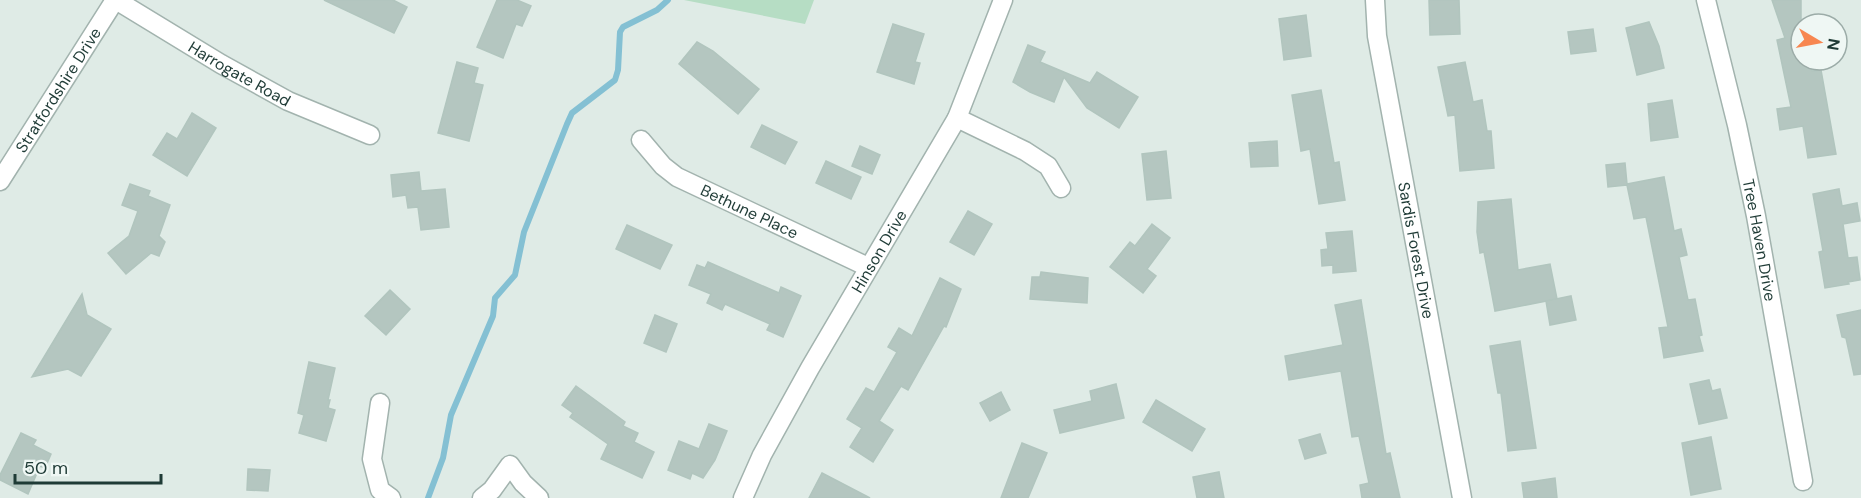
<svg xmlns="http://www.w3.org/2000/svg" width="1861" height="498" viewBox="0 0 1861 498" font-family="'DM Sans',sans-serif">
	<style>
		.green { fill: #b6ddc4 }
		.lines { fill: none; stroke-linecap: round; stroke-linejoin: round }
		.stream { stroke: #84c0d3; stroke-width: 6 }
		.building { fill: #b4c6c0; stroke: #b1c5be; stroke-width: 1.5 }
		.minor-casing { stroke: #a2b3ae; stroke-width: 21 }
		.minor { stroke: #fff; stroke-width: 18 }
		.labels { text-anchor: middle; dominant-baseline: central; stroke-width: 4.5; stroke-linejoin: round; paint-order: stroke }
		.street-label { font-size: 16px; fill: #1f3b36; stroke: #eff7f4 }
	</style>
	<rect width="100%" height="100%" fill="#dfebe6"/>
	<path class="green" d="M684,0H814L805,24Z"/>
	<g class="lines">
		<path class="stream" d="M428,498L443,458L451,415L493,316L495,298L515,275L524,232L567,124L572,113L615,80L618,70L620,32L623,27L657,10L668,0"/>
	</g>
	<g class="building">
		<path d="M324,0H393L407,7L394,33Z"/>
		<path d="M497,0H517L531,6L522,26L516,24L503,58L477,47Z"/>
		<path d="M1429,0H1459L1460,34L1430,35Z"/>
		<path d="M1772,0H1801V60H1810L1812,71L1821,70L1836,154L1808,158L1803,126L1780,130L1777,109L1791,107L1777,40L1785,38Z"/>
		<path d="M1306,15L1311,56L1284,60L1279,19Z"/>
		<path d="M1649,22L1659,46L1664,68L1637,75L1626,28Z"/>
		<path d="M893,24L924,34L915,62L920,63L914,84L877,72Z"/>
		<path d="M1593,29L1596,51L1571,54L1568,32Z"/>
		<path d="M697,42L713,51L759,89L738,114L679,64Z"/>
		<path d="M1028,45L1045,52L1040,62L1090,83L1097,72L1138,97L1119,128L1087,108L1064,77L1054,102L1030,92L1013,82Z"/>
		<path d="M457,62L478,68L474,83L483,85L469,141L438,133Z"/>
		<path d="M1465,62L1473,102L1482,100L1487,131H1491L1494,168L1460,171L1455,115L1448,116L1438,67Z"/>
		<path d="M1321,90L1334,163L1339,162L1345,200L1319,204L1310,149L1301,151L1292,95Z"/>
		<path d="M1672,100L1678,137L1651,141L1648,104Z"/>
		<path d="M192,113L216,128L187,176L153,155L167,133L177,139Z"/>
		<path d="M762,125L797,142L785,164L751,147Z"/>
		<path d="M1277,141L1278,166L1251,167L1249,143Z"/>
		<path d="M860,146L880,155L872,174L852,166Z"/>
		<path d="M1166,151L1171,198L1147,200L1142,154Z"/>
		<path d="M826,161L861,177L851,199L816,183Z"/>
		<path d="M1625,163L1627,184L1664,177L1674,231L1681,229L1687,255L1679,257L1688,300L1695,299L1702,335L1699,336L1703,351L1664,358L1659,328L1668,327L1646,217L1634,219L1627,185L1608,187L1606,165Z"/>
		<path d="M419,172L421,191L445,189L449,227L421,230L418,207L408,208L406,195L393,197L391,175Z"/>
		<path d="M130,184L150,191L148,196L170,205L159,236L165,242L159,256L151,253L126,274L108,253L129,236L138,211L122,205Z"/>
		<path d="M1839,189L1842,206L1857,203L1860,221L1843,224L1848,258L1857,257L1860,280L1848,282L1849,284L1825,288L1819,252L1823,251L1813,194Z"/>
		<path d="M1511,199L1518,270L1550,264L1557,299L1495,311L1484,252L1480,253L1477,232L1478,202Z"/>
		<path d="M968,211L992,224L974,255L950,242Z"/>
		<path d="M1152,224L1170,238L1147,269L1156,276L1143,293L1110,267L1130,242L1135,246Z"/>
		<path d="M627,225L672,245L660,269L616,249Z"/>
		<path d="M1352,231L1356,271L1333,273V265L1322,266L1321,250L1328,249L1326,233Z"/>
		<path d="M708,262L779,293L781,287L801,296L783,337L767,330L770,324L725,304L722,310L707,303L711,294L689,285L697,265L705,268Z"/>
		<path d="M1041,272L1088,278L1087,303L1030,299L1032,277H1040Z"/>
		<path d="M940,278L961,289L946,327L944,326L908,390L901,386L879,421L893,430L873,462L850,447L862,428L847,419L866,388L874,392L897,352L888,347L899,328L912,336Z"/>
		<path d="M390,290L410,309L386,335L365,316Z"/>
		<path d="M82,294L87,315L111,329L81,376L68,369L32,377Z"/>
		<path d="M1571,296L1576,320L1550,325L1546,301Z"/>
		<path d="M1361,300L1386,454L1390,453L1400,498H1362L1360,485L1369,483L1359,436L1352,437L1341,371L1289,380L1285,356L1343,345L1335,305Z"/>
		<path d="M1861,310V374L1854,375L1846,338L1842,337L1837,315Z"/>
		<path d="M655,315L677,324L666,352L644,343Z"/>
		<path d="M1520,341L1536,448L1508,451L1501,393H1498L1490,346Z"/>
		<path d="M309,362L335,368L328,400H330L328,408L335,410L326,441L299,433L304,415L298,413Z"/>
		<path d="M1709,380L1712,391L1720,389L1727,418L1699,424L1690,384Z"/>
		<path d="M1116,384L1124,418L1060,433L1054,410L1092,401L1090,391Z"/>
		<path d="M576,386L625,422L623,426L638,433L634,442L654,452L642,478L601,459L608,444L570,417L573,413L562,405Z"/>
		<path d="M1001,392L1010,410L990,421L980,403Z"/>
		<path d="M1156,400L1205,429L1192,451L1143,422Z"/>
		<path d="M709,424L727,431L715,460L703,478L692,473L690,479L668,470L679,441L699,449Z"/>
		<path d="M21,433L36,440L33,445L51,454L45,468L40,466L28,494L0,480V475Z"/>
		<path d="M1320,434L1326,453L1305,459L1299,440Z"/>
		<path d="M1711,437L1721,489L1691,495L1682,443Z"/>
		<path d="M1022,443L1047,453L1028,498H1001Z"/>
		<path d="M248,469L270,470L268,491L247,490Z"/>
		<path d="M1219,472L1224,498H1197L1193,477Z"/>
		<path d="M822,473L870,498H809Z"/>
		<path d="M1555,478L1557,498H1524L1522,483Z"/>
	</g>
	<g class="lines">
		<g class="minor-casing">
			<g id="minor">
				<path id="s1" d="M116,0L221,64L288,101L370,135"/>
				<path id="s2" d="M1375,0L1377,36L1462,498"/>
				<path id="s3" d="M1706,0L1737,125L1756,216L1803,481"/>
				<path d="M957,118L1025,151L1048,166L1061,188"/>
				<path id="s4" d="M641,140L663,166L677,177L868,267"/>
				<path id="s5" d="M0,181L115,0"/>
				<path d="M380,403L372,459L380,490L391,498"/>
				<path d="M482,498L492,490L510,465L523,483L539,498"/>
				<path id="s6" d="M743,498L762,455L810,368L957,118L1003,0"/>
			</g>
		</g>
		<use href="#minor" class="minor"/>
	</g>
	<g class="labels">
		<g class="street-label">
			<text stroke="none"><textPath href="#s1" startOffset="144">Harrogate Road</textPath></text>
			<text stroke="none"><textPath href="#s5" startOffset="108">Stratfordshire Drive</textPath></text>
			<text stroke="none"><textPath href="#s4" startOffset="132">Bethune Place</textPath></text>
			<text stroke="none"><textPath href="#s3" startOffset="246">Tree Haven Drive</textPath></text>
			<text stroke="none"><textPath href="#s2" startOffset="254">Sardis Forest Drive</textPath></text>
			<text stroke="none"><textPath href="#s6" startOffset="282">Hinson Drive</textPath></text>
		</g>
	</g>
	<g transform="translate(1819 42) rotate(100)"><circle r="28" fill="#eff7f4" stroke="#9caca8" stroke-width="1.5"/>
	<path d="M0-4.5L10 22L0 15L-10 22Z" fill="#f78650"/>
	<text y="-9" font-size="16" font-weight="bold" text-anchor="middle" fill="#1f3b36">N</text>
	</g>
	<path d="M15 474v9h146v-9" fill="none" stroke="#1f3b36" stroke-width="3"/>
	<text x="24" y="474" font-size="18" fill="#1f3b36" stroke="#eff7f4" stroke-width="4.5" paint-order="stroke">50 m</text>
</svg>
